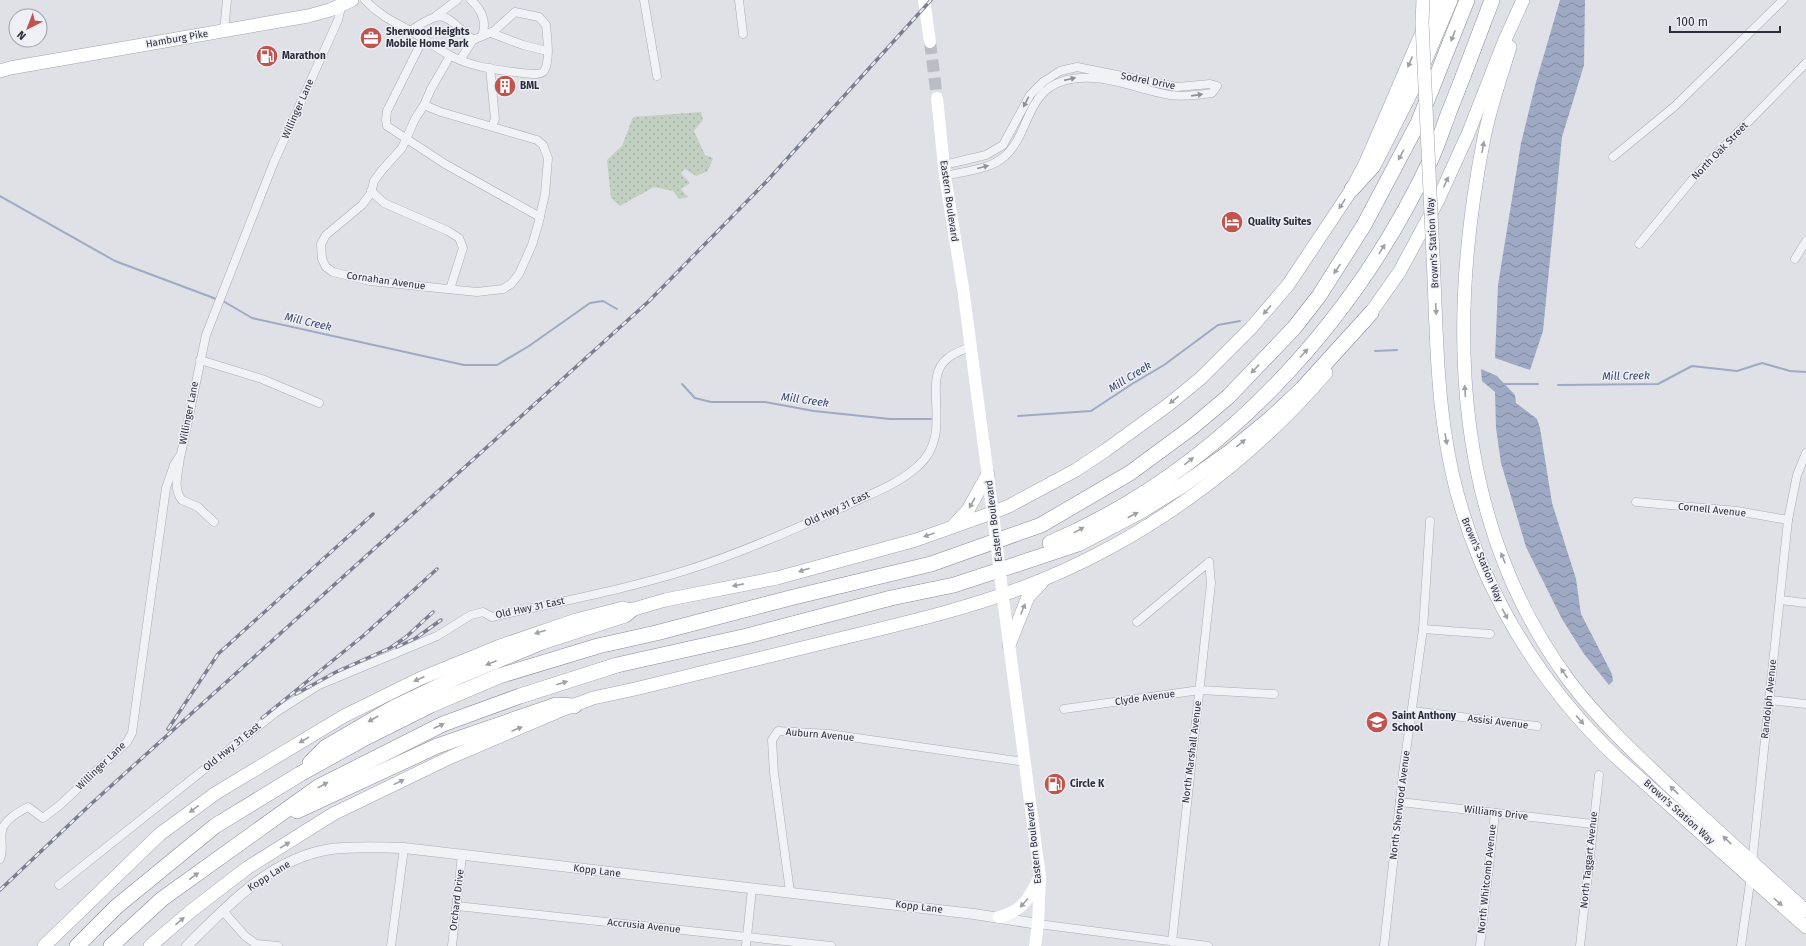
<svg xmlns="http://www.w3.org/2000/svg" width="1806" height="946" viewBox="0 0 1806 946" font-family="'Fira Sans',sans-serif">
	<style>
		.grass { fill: url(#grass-dots) }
		.water { fill: url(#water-waves) }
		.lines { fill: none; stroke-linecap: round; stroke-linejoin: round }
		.stream { stroke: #9ea9c3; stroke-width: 2 }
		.secondary-tunnel { stroke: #bbbdc5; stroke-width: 12; stroke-dasharray: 12 6; stroke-linecap: butt }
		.minor-casing { stroke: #a9abb4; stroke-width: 9 }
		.tertiary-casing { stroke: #a9abb4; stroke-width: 11 }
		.primary-casing { stroke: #a0a3b1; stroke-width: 14 }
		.motorway-casing { stroke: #888c9c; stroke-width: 16 }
		.minor { stroke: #f1f2f6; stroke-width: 8 }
		.tertiary { stroke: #f1f2f6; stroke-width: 10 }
		.secondary { stroke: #fff; stroke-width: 12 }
		.primary { stroke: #fff; stroke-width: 13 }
		.motorway { stroke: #fff; stroke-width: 15 }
		.rail-casing { stroke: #7a7e8f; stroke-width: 3.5 }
		.rail { stroke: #eef0f5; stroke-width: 2; stroke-dasharray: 6; stroke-linecap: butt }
		.primary-bridge-casing { stroke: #a0a3b1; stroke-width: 14; stroke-linecap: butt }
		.secondary-bridge { stroke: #fff; stroke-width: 12 }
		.primary-bridge { stroke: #fff; stroke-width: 13 }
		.oneway { fill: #9fa0a7 }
		.oneway2 { fill: #8e9099 }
		.labels { text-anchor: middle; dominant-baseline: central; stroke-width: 3; stroke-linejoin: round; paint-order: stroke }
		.poi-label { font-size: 10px; font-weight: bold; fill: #2a2d3c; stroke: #eef0f5; text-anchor: start }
		.street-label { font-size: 10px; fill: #2a2d3c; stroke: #eef0f5 }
		.water-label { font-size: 11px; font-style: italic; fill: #38456c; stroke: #eef0f5 }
	</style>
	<defs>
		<pattern id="grass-dots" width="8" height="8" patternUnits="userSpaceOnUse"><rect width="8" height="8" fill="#c2d0c1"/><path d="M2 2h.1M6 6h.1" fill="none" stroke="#a7b3a7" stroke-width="1.8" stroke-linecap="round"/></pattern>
		<pattern id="water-waves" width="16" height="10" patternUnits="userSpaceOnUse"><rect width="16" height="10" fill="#9ea9c3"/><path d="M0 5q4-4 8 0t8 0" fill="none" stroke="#818aa0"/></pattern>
	</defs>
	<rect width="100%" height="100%" fill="#dfe1e7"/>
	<path class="grass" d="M701,112L703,120L694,131L705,155L713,158L708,171L696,176L685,169L681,173L690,183L681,189L688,197L679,199L673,191L654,187L620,206L611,198L607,160L622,146L633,117Z"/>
	<g class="water">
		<path d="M1560,0H1585L1584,65L1562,137L1543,331L1530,370L1495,358L1498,285L1521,143L1536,82Z"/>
		<path d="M1481,369L1497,376L1515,395L1516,403L1537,419L1540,428L1552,503L1576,579L1581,614L1612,674L1613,681L1609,685L1584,654L1562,619L1526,547L1501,463L1496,428L1495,392L1482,381Z"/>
	</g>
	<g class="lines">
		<g class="stream">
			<path d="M0,196L115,261L219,300"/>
			<path d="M223,301L252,318L464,365H497L529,346L590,303L603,301L617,309"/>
			<path d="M1375,351L1397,350"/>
			<path d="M682,384L695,398L711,402H765L814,411L890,419H931"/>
			<path d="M1504,384H1538"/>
			<path d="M1558,385L1658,384L1692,366L1737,371L1762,363L1790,371L1806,372"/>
			<path d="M1018,416L1091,411L1132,384L1164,365L1218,325L1240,321"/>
		</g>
		<path class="secondary-tunnel" d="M930,42L937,98"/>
		<g class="minor-casing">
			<g id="minor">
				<path d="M365,0C380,16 394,22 413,32C425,39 436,48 449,55C471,67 497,70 522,73C528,73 538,76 543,72C551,65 547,35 546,25L539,17L515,12L494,31L473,40L460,60"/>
				<path d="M471,0C482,10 487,22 482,36"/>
				<path d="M644,0L657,76"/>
				<path d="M739,0L743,34"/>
				<path d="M436,16L457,0"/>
				<path d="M224,31L227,0"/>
				<path d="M410,31C446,7 443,15 473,40"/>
				<path d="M491,33L523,45L547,51"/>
				<path d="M423,39L387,111L386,120L387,126L445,164L540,217"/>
				<path d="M490,68L495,119L492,126"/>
				<path d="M424,105L415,119L402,148L383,169L374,181L371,193L362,205L326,235L321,244L322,259L326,267L333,272L370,281L457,290L477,292L503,289L511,284L519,274L532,245L538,225L545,194L548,158L543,145L537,140L441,112L424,105L431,89L450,56"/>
				<path d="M1613,157L1675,106L1783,0"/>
				<path d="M944,165L986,155L1003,145L1030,95L1043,82L1060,71L1077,67L1177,87L1210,84L1217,86L1212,93C1198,95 1184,97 1170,95C1135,89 1098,70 1063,81C1026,92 1029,135 1005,156C990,170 964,171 945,176"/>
				<path d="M371,191L384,203L448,231L459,238L463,248L450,289"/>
				<path d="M1639,244L1697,174L1806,63"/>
				<path d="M1795,259L1806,241"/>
				<path d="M200,360L262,379L319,403"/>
				<path d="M180,457C179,471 172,488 182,500L198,507L214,522"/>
				<path d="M1636,502L1737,511L1788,520"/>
				<path d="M1780,600L1806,603"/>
				<path d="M1137,622L1209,562"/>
				<path d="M1423,629L1490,634"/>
				<path d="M1770,700L1806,704"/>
				<path d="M1064,709L1200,690L1274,694"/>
				<path d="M1412,711L1537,726"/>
				<path d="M1400,802L1593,824"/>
				<path d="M0,859C4,850 0,840 2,830C5,819 19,812 28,807L43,818L60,805L127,742L132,733L166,488L174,465L181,454L206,335L274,162L338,20L342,4"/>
				<path d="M1752,864L1788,520L1797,475L1806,453"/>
				<path d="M59,885L275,713L319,685L437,636L471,615L483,612L492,617C557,602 624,590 687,570C739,554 791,531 841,508C867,495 896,486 918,466C956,433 919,379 948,358C954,353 963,350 970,347"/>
				<path d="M790,892L774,773L772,740L778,731L829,734L1025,762"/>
				<path d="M457,906L831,946"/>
				<path d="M223,911L245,936L256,944V946"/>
				<path d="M1038,924L1208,946"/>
				<path d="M1172,942L1211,583L1209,562"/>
				<path d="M256,944L278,946"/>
				<path d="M391,946L404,848"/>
				<path d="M452,946L462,855"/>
				<path d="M746,946L752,889"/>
				<path d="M1384,946L1403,773L1423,629L1430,521"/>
				<path d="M1480,946L1495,813"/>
				<path d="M1580,946L1599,775"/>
				<path d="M1741,946L1751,876"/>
			</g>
		</g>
		<g class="tertiary-casing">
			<path id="tertiary" d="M187,946C227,906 271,858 331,849C355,846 380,847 404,848L974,914L1038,924"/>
		</g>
		<g class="primary-casing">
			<g id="primary">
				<path d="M1510,47C1501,77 1490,107 1484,138C1447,325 1452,523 1570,682C1603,725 1642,760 1681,797C1722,835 1764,873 1806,911"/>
				<path d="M0,71L10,68L308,16L330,10L352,0"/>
				<path d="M1433,256C1436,315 1436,375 1445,434C1463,558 1526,671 1616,757L1806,927"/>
				<path d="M1365,321L1400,271L1437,202L1468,134L1504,42L1523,0"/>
				<path d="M955,524L968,510L988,474"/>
				<path d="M1009,645L1028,597L1042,582"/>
				<path d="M44,946L160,834L216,793L344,716L419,679L500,646L576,620L623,608L631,610L665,600L777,578L916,540L992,513L1009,506L1076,470L1106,450L1168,405L1201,378L1251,328L1288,285L1352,189L1366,162L1436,0"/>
				<path d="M150,946L191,911L247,868L333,814L451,757L559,711L593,698L635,689C707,671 779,654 851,636C909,622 968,608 1024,587C1140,543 1245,467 1326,373"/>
			</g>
		</g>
		<g class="motorway-casing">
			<g id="motorway">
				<path d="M1352,189L1373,166L1415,83L1450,0"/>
				<path d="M1050,543C1219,471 1354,323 1431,159C1438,144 1443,128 1449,112C1464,75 1478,37 1492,0"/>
				<path d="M310,763L326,747L393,708L462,675L542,642L625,615L631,610"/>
				<path d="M297,811L437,746L556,705L574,706"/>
				<path d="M77,946L116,907L215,826L300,774L367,737L431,705L499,676L598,646L656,633L794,597L931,564L1041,525L1130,473L1191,428L1228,397L1294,328L1319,296L1364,225L1418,123L1467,0"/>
				<path d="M111,946L162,899L318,787L443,724L520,696L617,665L747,636L891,598L954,585L1078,544L1141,511L1183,485L1231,451L1270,419L1302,389L1371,313"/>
			</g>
		</g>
		<use href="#minor" class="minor"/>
		<use href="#tertiary" class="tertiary"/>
		<g class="secondary">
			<path d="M924,0L930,42"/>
			<path d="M937,98L945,176L963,288L994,522"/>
			<path d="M1002,591L1040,877L1038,924L1035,946"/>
			<path d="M999,917C1021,911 1028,901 1038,880"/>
		</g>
		<use href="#primary" class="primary"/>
		<use href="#motorway" class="motorway"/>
		<g class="rail-casing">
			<g id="rail">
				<path d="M397,647L416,638L441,620"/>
				<path d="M296,694L336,672L390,648L406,637L433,612"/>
				<path d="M262,718L363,636L437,569"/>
				<path d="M168,729L218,654L373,514"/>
				<path d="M0,890L91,804L648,302L766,182L931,0"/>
			</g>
		</g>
		<use href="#rail" class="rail"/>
		<g class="primary-bridge-casing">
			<path id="primary-bridge" d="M1423,0L1422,23L1433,256"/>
		</g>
		<path class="secondary-bridge" d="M994,522L1002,591"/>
		<use href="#primary-bridge" class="primary-bridge"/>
	</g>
	<defs><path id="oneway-solid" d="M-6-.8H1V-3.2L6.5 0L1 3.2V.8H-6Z"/></defs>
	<g class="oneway">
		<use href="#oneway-solid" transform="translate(1453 36) rotate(111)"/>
		<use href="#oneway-solid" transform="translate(1410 62) rotate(113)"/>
		<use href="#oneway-solid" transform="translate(1483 147) rotate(-80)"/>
		<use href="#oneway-solid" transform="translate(1401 155) rotate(118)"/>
		<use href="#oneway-solid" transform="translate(1446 182) rotate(-66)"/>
		<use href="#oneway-solid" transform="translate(1342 204) rotate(123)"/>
		<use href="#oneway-solid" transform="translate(1382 249) rotate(-58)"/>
		<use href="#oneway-solid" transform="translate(1337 269) rotate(124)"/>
		<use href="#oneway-solid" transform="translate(1436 309) rotate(87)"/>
		<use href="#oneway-solid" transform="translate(1267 310) rotate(131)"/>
		<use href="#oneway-solid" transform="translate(1304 353) rotate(-48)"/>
		<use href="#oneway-solid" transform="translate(1255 369) rotate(133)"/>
		<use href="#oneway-solid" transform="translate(1465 391) rotate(-94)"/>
		<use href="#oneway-solid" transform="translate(1174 400) rotate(141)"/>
		<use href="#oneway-solid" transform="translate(1446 439) rotate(80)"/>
		<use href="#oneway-solid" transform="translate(1241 443) rotate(-39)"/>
		<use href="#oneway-solid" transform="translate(1189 461) rotate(-39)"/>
		<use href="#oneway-solid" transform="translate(972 503) rotate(119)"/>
		<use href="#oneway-solid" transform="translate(1133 515) rotate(-27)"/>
		<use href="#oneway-solid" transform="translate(1079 530) rotate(-29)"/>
		<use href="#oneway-solid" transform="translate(929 535) rotate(161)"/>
		<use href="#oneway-solid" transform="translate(1503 558) rotate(-112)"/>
		<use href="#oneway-solid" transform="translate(804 570) rotate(163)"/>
		<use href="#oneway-solid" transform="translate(738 585) rotate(169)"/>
		<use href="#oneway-solid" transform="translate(1023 609) rotate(-68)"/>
		<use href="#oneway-solid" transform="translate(1505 614) rotate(62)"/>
		<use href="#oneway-solid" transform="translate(540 632) rotate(162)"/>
		<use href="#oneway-solid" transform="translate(491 663) rotate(158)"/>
		<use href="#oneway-solid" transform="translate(1564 673) rotate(-124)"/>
		<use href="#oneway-solid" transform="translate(419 679) rotate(156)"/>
		<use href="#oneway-solid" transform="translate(562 683) rotate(-17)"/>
		<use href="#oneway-solid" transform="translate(373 719) rotate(150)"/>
		<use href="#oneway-solid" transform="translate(1580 720) rotate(49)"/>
		<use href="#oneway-solid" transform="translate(439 726) rotate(-25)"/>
		<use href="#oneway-solid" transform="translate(517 729) rotate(-23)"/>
		<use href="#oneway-solid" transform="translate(304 740) rotate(149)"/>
		<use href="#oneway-solid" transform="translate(399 782) rotate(-26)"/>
		<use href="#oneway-solid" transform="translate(323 785) rotate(-29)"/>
		<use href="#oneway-solid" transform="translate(1674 790) rotate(-137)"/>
		<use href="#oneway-solid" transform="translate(194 809) rotate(143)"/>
		<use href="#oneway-solid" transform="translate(1727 840) rotate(-137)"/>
		<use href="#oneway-solid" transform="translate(285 845) rotate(-32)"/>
		<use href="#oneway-solid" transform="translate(194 876) rotate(-36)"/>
		<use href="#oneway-solid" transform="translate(1778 902) rotate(42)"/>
		<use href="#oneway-solid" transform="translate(1024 903) rotate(132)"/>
		<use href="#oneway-solid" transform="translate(180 921) rotate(-40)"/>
	</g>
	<g class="oneway2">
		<use href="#oneway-solid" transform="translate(1070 79) rotate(-13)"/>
		<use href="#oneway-solid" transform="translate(1197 95) rotate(-8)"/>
		<use href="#oneway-solid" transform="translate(1026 102) rotate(117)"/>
		<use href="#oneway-solid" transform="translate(983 167) rotate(-15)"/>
	</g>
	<defs>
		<g id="office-disc" transform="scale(1.15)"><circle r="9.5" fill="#c05550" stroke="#eef0f5"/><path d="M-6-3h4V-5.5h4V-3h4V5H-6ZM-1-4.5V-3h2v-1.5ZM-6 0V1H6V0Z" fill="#fff"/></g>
		<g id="fuel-disc" transform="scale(1.15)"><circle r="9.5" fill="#c05550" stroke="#eef0f5"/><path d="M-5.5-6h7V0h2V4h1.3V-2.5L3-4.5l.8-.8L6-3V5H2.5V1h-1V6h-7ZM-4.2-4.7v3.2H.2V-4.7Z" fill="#fff"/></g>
		<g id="building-disc" transform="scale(1.15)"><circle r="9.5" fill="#c05550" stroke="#eef0f5"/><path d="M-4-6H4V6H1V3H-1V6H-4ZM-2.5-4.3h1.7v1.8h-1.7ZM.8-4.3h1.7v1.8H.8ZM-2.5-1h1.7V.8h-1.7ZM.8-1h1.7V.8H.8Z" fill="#fff"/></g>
		<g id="hotel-disc" transform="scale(1.15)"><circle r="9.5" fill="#c05550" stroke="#eef0f5"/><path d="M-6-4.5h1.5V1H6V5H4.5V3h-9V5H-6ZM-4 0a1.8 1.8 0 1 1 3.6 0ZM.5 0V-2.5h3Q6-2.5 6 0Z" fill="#fff"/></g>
		<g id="school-disc" transform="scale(1.15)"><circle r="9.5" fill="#c05550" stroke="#eef0f5"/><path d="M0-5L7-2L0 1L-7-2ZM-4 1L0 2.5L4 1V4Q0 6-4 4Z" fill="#fff"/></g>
	</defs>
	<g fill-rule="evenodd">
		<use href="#office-disc" x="371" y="38"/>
		<use href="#fuel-disc" x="267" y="56"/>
		<use href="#building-disc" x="505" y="86"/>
		<use href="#hotel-disc" x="1232" y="222"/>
		<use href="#school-disc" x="1377" y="722"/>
		<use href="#fuel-disc" x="1055" y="784"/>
	</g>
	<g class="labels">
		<g class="poi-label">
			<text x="386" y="32">Sherwood Heights<tspan x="386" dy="12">Mobile Home Park</tspan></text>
			<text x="282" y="56">Marathon</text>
			<text x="520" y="86">BML</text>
			<text x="1248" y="222">Quality Suites</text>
			<text x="1392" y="716">Saint Anthony<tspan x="1392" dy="12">School</tspan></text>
			<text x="1070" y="784">Circle K</text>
		</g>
		<g class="street-label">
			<text transform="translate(177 39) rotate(-10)">Hamburg Pike</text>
			<text transform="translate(1148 81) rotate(11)">Sodrel Drive</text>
			<text transform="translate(298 109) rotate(-66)">Willinger Lane</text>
			<text transform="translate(1720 151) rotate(-46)">North Oak Street</text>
			<text transform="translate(949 201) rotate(82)">Eastern Boulevard</text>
			<text transform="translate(1433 243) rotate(-93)">Brown's Station Way</text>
			<text transform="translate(386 281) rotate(8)">Cornahan Avenue</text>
			<text transform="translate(189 413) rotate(-79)">Willinger Lane</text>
			<text transform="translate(837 509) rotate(-25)">Old Hwy 31 East</text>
			<text transform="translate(1712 510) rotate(6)">Cornell Avenue</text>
			<text transform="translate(994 521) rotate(-97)">Eastern Boulevard</text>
			<text transform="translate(1482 560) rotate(67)">Brown's Station Way</text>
			<text transform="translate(530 608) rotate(-12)">Old Hwy 31 East</text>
			<text transform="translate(1145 698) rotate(-8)">Clyde Avenue</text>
			<text transform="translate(1769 699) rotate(-84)">Randolph Avenue</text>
			<text transform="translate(1498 722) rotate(7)">Assisi Avenue</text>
			<text transform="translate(820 735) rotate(5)">Auburn Avenue</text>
			<text transform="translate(232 747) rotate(-39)">Old Hwy 31 East</text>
			<text transform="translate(1192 752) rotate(-83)">North Marshall Avenue</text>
			<text transform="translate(101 766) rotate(-44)">Willinger Lane</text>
			<text transform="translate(1400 805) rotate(-83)">North Sherwood Avenue</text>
			<text transform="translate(1679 812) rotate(42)">Brown's Station Way</text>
			<text transform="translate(1496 813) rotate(7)">Williams Drive</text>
			<text transform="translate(1034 843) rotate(-96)">Eastern Boulevard</text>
			<text transform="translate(1589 860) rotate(-84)">North Taggart Avenue</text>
			<text transform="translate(597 871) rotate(7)">Kopp Lane</text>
			<text transform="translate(269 876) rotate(-32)">Kopp Lane</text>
			<text transform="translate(1487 879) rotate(-84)">North Whitcomb Avenue</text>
			<text transform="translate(457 900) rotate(-83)">Orchard Drive</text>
			<text transform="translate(919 907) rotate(7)">Kopp Lane</text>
			<text transform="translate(644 926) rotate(6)">Accrusia Avenue</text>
		</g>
		<g class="water-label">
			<text transform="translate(308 322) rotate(13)">Mill Creek</text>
			<text transform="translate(1626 376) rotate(-1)">Mill Creek</text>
			<text transform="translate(1130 377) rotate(-32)">Mill Creek</text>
			<text transform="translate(805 400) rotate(8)">Mill Creek</text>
		</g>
	</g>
	<g transform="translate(28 28) rotate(222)"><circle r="19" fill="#eef0f5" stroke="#a0a2ab"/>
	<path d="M0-3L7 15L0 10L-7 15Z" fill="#c05550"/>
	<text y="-6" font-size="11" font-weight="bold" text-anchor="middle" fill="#2a2d3c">N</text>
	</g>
	<path d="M1670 26v6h110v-6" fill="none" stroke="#2a2d3c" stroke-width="2"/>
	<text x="1676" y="26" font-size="12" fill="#2a2d3c" stroke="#eef0f5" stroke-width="3" paint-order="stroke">100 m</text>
</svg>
